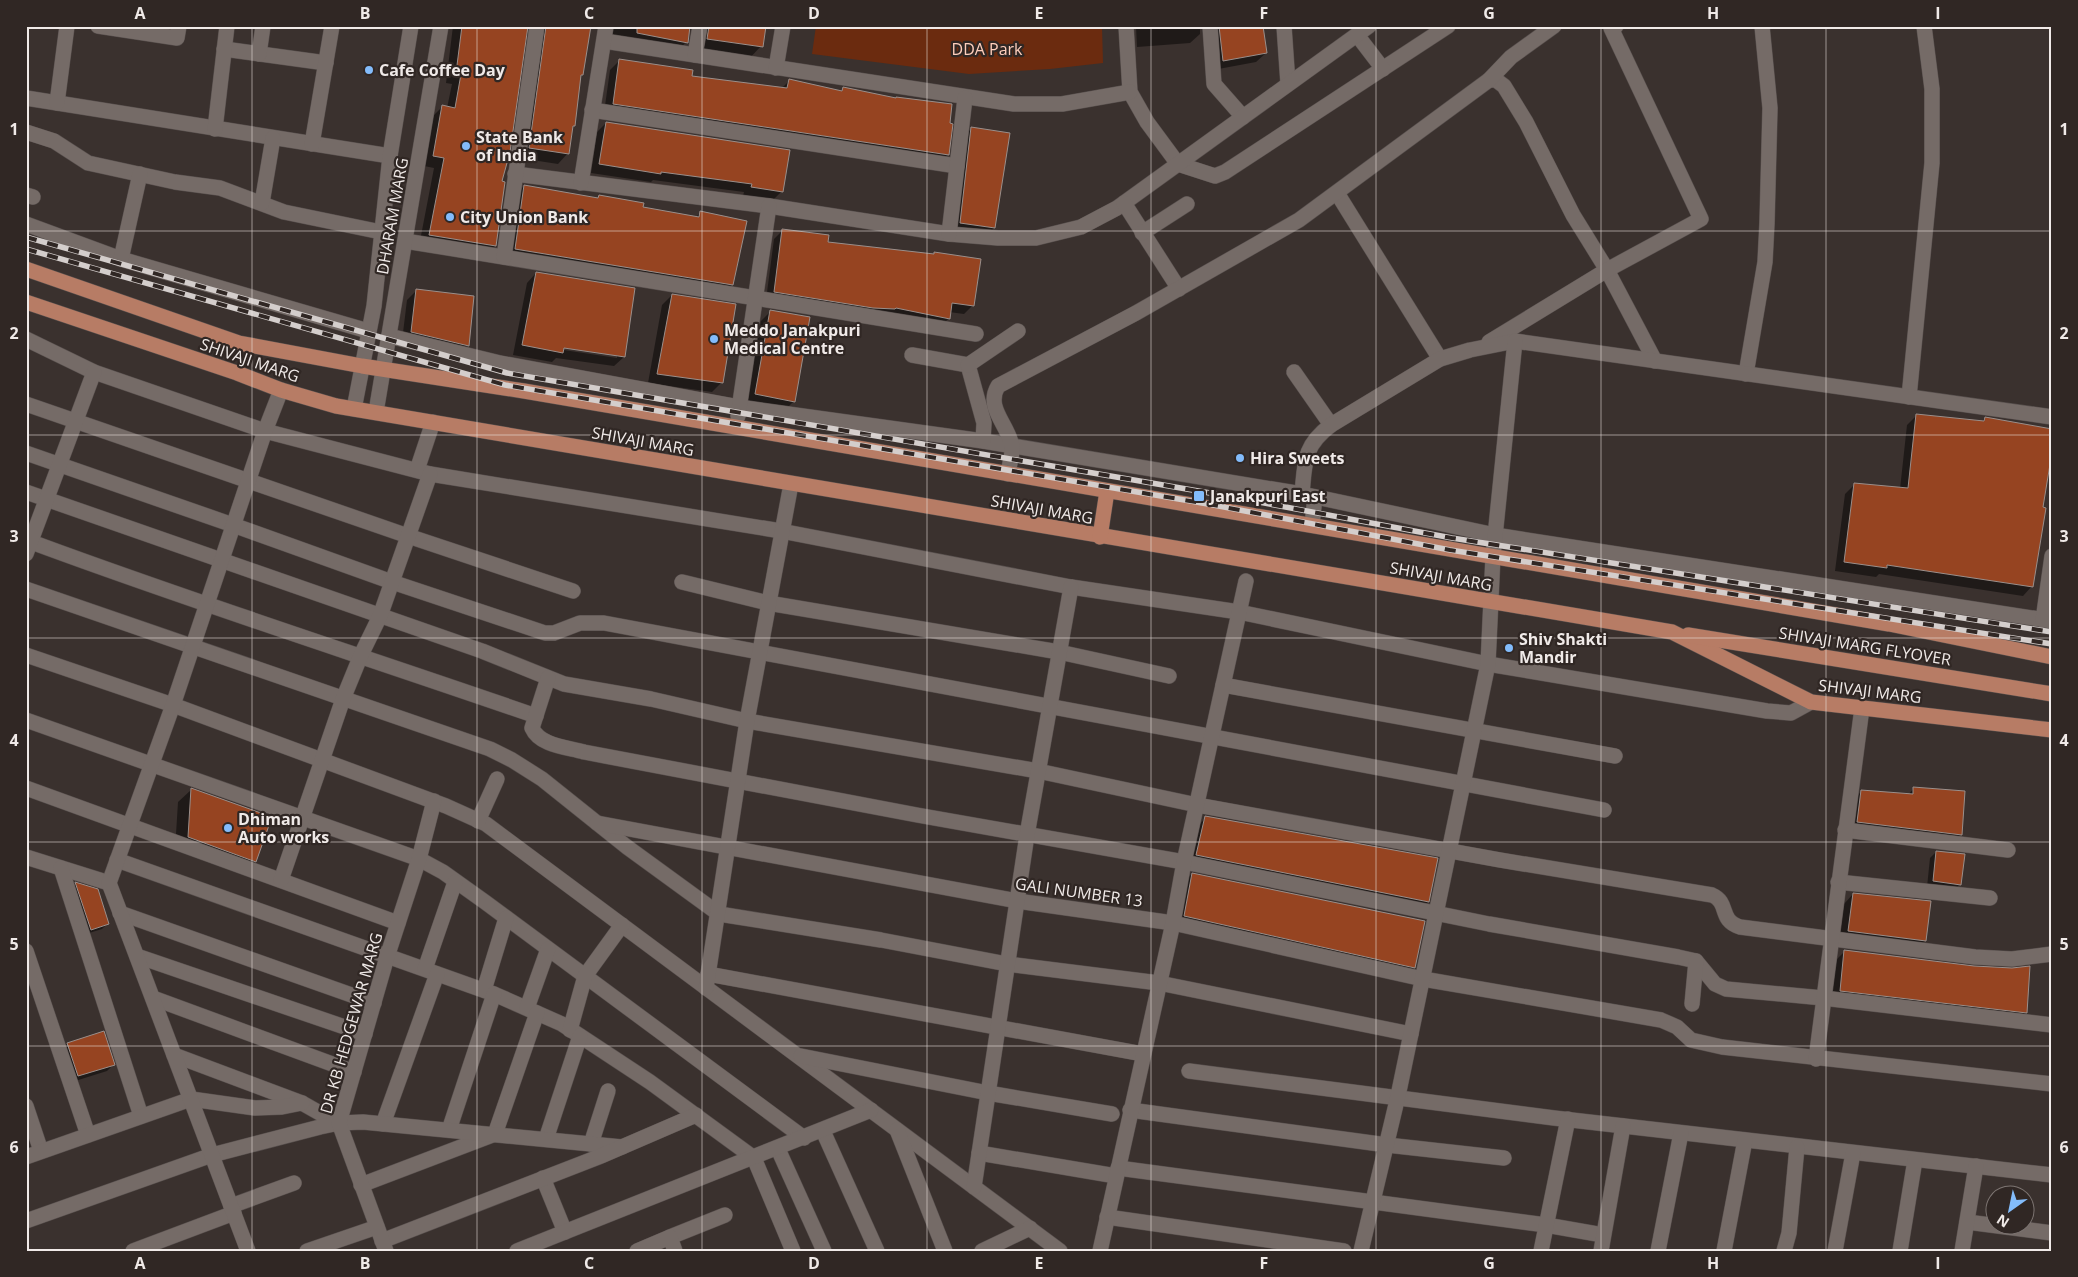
<svg xmlns="http://www.w3.org/2000/svg" width="2078" height="1277" viewBox="0 0 2078 1277" font-family="'Open Sans',sans-serif">
	<style>
		.green { fill: #6b2b0f }
		.shadow { fill: #0007; fill-rule: evenodd }
		.building { fill: #964421; stroke: #9a8f8b }
		.lines { fill: none; stroke-linecap: round; stroke-linejoin: round }
		.minor-casing { stroke: #574f4d; stroke-width: 16 }
		.major-casing { stroke: #574f4d; stroke-width: 16 }
		.minor { stroke: #756b67; stroke-width: 15 }
		.major { stroke: #b77c65; stroke-width: 15 }
		.rail-casing { stroke: #d4cecc; stroke-width: 5.5 }
		.rail { stroke: #302724; stroke-width: 4; stroke-dasharray: 11; stroke-linecap: butt }
		.grid { fill: none; stroke: #f0eae8; stroke-width: 1; stroke-opacity: 0.55 }
		.poi-dot { fill: #83bcfb; stroke: #302724; stroke-width: 2 }
		.labels { text-anchor: middle; dominant-baseline: central; stroke-width: 4.5; stroke-linejoin: round; paint-order: stroke }
		.park-label { font-size: 16px; fill: #fecebb; stroke: #302724 }
		.poi-label { font-size: 16px; font-weight: bold; fill: #f0eae8; stroke: #302724; text-anchor: start }
		.street-label { font-size: 16px; fill: #f0eae8; stroke: #302724 }
		.neatline { fill: none; stroke: #f0eae8; stroke-width: 2 }
		.grid-label { font-size: 16px; text-anchor: middle; font-weight: bold; fill: #f0eae8 }
	</style>
	<rect width="100%" height="100%" fill="#3a312e"/>
	<path class="green" d="M816,26H1102L1103,63L1050,69L969,74L812,54Z"/>
	<g class="shadow">
		<path d="M453,26H586L582,75L579,78L574,126L572,128L568,153L558,164L519,158L533,29L526,28L501,182L495,246L484,256L419,246L434,168L424,166L432,117L442,107L447,108L452,84L446,83Z"/>
		<path d="M614,26H764L761,46L749,59L696,51L694,31L689,29L686,42L674,55L611,42Z"/>
		<path d="M1136,26H1200V34L1190,43L1137,47Z"/>
		<path d="M1201,26H1261L1266,53L1256,62L1213,70L1208,30Z"/>
		<path d="M620,60L691,77L782,88L790,80L840,92L843,89L948,154L938,164L604,113L610,70Z"/>
		<path d="M606,123L782,191L773,200L743,196L744,192L653,180L651,182L591,173L597,132Z"/>
		<path d="M972,128L994,228L981,241L947,235L959,141Z"/>
		<path d="M524,186L596,199L599,196L642,208L696,217L701,212L732,284L722,295L505,259L513,197Z"/>
		<path d="M783,230L826,243L973,305L964,314L949,312V318L940,327L766,300L774,239Z"/>
		<path d="M536,273L633,289L624,357L614,366L556,358L552,362L513,355L527,283ZM558,346L617,355V358L557,349Z"/>
		<path d="M417,290L468,345L458,355L402,341L407,300Z"/>
		<path d="M672,295L722,382L712,392L648,383L662,305Z"/>
		<path d="M771,311L794,401L784,411L746,404L761,321Z"/>
		<path d="M1917,415L1981,422L1985,418L2041,508L2032,586L2023,596L1879,574L1876,577L1835,571L1845,494L1854,485L1900,489L1907,425Z"/>
		<path d="M1914,788L1961,834L1952,843L1849,830L1853,800L1861,792L1908,795Z"/>
		<path d="M191,790L255,861L242,874L175,850L178,802Z"/>
		<path d="M1206,817L1428,902L1421,908L1191,861L1200,824Z"/>
		<path d="M1936,852L1960,884L1954,890L1927,887L1930,858Z"/>
		<path d="M1192,874L1414,967L1405,976L1176,924L1183,883Z"/>
		<path d="M76,884L107,924L102,929L86,934L72,888Z"/>
		<path d="M1853,894L1925,941L1915,950L1839,941L1844,904Z"/>
		<path d="M1845,951L1974,968L2012,970L2026,1012L2014,1023L1829,1002L1834,962Z"/>
		<path d="M67,1044L113,1065L107,1071L72,1082L61,1050Z"/>
	</g>
	<g class="building">
		<path d="M462,26H528L510,152L502,181L505,182L496,246L429,235L444,158L433,156L442,105L455,108L461,74L456,73Z"/>
		<path d="M546,26H591L583,75H581L575,126H573L569,154L529,148Z"/>
		<path d="M637,26H690L688,43L637,33Z"/>
		<path d="M709,26H766L763,47L707,39Z"/>
		<path d="M1219,26H1263L1267,53L1223,61Z"/>
		<path d="M619,59L693,70L692,76L787,88L789,79L842,91L843,87L896,98V97L952,104L950,123L953,124L949,155L613,104Z"/>
		<path d="M606,122L790,150L783,192L751,187L752,184L661,172V174L599,164Z"/>
		<path d="M971,127L1010,133L995,228L960,223Z"/>
		<path d="M524,185L598,198L599,195L644,203L643,207L699,217L700,211L747,221L733,285L515,249Z"/>
		<path d="M782,229L829,235L828,242L934,254V252L981,259L974,306L952,303L950,319L896,308L895,309L873,308L774,292Z"/>
		<path d="M536,272L635,288L625,357L564,348L563,353L522,345Z"/>
		<path d="M416,289L474,296L469,346L411,332Z"/>
		<path d="M672,294L736,304L723,383L657,374Z"/>
		<path d="M770,310L810,317L795,402L755,394Z"/>
		<path d="M1916,414L1984,421L1985,417L2052,429V452L2043,507L2046,508L2033,587L1887,565V568L1844,562L1854,483L1908,488Z"/>
		<path d="M1913,787L1965,791L1962,835L1857,822L1861,790L1913,794Z"/>
		<path d="M191,788L272,817L256,862L188,837Z"/>
		<path d="M1205,816L1438,858L1429,902L1196,855Z"/>
		<path d="M1936,851L1965,854L1961,885L1933,881Z"/>
		<path d="M1192,873L1425,921L1415,968L1184,916Z"/>
		<path d="M75,882L98,889L109,924L91,930Z"/>
		<path d="M1853,893L1931,901L1926,941L1848,931Z"/>
		<path d="M1844,950L1974,966L2012,968L2030,966L2027,1013L1840,991Z"/>
		<path d="M104,1031L115,1065L78,1076L67,1043Z"/>
	</g>
	<g class="lines">
		<g class="minor-casing">
			<g id="minor">
				<path d="M98,26L177,38L179,26"/>
				<path d="M1126,26L1130,92L1147,122L1178,164L1215,176L1225,172L1448,26"/>
				<path d="M1210,26L1214,84L1243,117"/>
				<path d="M1284,26L1288,84"/>
				<path d="M1357,35L1383,69"/>
				<path d="M604,41L1014,104H1062L1130,92"/>
				<path d="M224,49L326,63"/>
				<path d="M259,54L263,26"/>
				<path d="M695,55L700,26"/>
				<path d="M776,68L783,26"/>
				<path d="M1489,80H1496L1504,86L1526,122L1573,215L1607,270L1655,361"/>
				<path d="M26,98L390,156"/>
				<path d="M57,103L67,26"/>
				<path d="M592,110L957,166"/>
				<path d="M215,129L227,26"/>
				<path d="M26,132L54,141L88,163L175,182L220,188L284,212L381,232"/>
				<path d="M312,144L332,26"/>
				<path d="M515,174L769,206L949,234L998,238H1036L1081,227L1117,208L1369,26"/>
				<path d="M581,183L606,26"/>
				<path d="M1337,193L1440,359"/>
				<path d="M26,195L33,197"/>
				<path d="M262,203L273,138"/>
				<path d="M1124,203L1179,289"/>
				<path d="M26,224L121,259L368,331"/>
				<path d="M1142,233L1187,204"/>
				<path d="M949,234L965,98"/>
				<path d="M405,241L976,334"/>
				<path d="M504,257L537,26"/>
				<path d="M121,259L140,174"/>
				<path d="M389,336L500,363L739,407L983,441L1302,494"/>
				<path d="M26,339L94,372L265,431L430,474L781,531L1071,587L1239,612L1488,664L1767,711L1791,713L1811,702"/>
				<path d="M1489,342L1607,270L1701,219L1611,28L1616,26"/>
				<path d="M912,355L968,365L984,423L983,441"/>
				<path d="M968,365L1018,331"/>
				<path d="M1294,372L1331,425"/>
				<path d="M1746,374L1765,262L1767,223L1770,108L1762,26"/>
				<path d="M1909,397L1932,163V89L1924,26"/>
				<path d="M26,404L408,536L573,591"/>
				<path d="M354,409L374,306L390,156L411,26"/>
				<path d="M376,412L441,26"/>
				<path d="M738,416L769,206"/>
				<path d="M2052,417L1515,341L1470,350L1440,359L1331,425C1303,446 1305,462 1302,494L1495,535L2052,621"/>
				<path d="M26,453L233,525L392,582L545,633H554L580,623H604L1604,810"/>
				<path d="M417,470L433,422"/>
				<path d="M1008,474C1009,465 1013,454 1012,446C1008,424 985,408 998,386L1136,313L1299,220L1489,80L1511,57L1554,26"/>
				<path d="M26,492L482,651L564,684L651,699L747,721L1038,771L1197,805L1500,860L1712,895C1730,903 1718,920 1740,927L1975,957L2012,959L2052,954"/>
				<path d="M1312,525L1315,497"/>
				<path d="M26,540C195,603 366,657 536,716"/>
				<path d="M26,554L94,372"/>
				<path d="M682,582L768,603L1059,652L1169,676"/>
				<path d="M26,589L490,749L512,760L542,779L627,847L719,914L881,940L1007,964L1159,983L1411,1034"/>
				<path d="M2043,620L2052,556"/>
				<path d="M26,655L173,705L446,806L486,824L1060,1251"/>
				<path d="M548,678L532,728C540,746 567,747 584,752L917,815L1184,862L1489,924L1678,957L1696,961L1715,984L1726,989L1823,998L2052,1025"/>
				<path d="M1223,685L1615,756"/>
				<path d="M26,720L419,859L443,872L485,902L804,1138"/>
				<path d="M26,788L398,923"/>
				<path d="M478,821L497,779"/>
				<path d="M597,823L1017,901L1173,923L1423,979L1661,1020L1677,1027L1691,1040L1722,1047L2052,1084"/>
				<path d="M1845,830L2008,850"/>
				<path d="M26,857L109,883"/>
				<path d="M117,860L494,994L562,1024L650,1082L754,1158L793,1251"/>
				<path d="M61,868L141,1116"/>
				<path d="M281,880L343,699L361,655L380,616L430,474"/>
				<path d="M1838,882L1990,898"/>
				<path d="M120,913L374,1003"/>
				<path d="M26,951L88,1135"/>
				<path d="M137,956L365,1034"/>
				<path d="M425,969L455,882"/>
				<path d="M708,974L1143,1054"/>
				<path d="M706,988L747,721L791,484"/>
				<path d="M484,990L506,918"/>
				<path d="M153,998L354,1072"/>
				<path d="M1692,1004L1696,961"/>
				<path d="M527,1008L548,949"/>
				<path d="M570,1030L585,976L622,925"/>
				<path d="M174,1055L302,1103L325,1116L332,1124"/>
				<path d="M801,1056L988,1093L1112,1114"/>
				<path d="M1816,1059L1862,708"/>
				<path d="M1189,1071L1554,1118L2052,1175"/>
				<path d="M26,1106L41,1151"/>
				<path d="M1130,1110L1387,1145L1504,1158"/>
				<path d="M383,1124L437,974"/>
				<path d="M449,1130L494,994"/>
				<path d="M897,1130L945,1251"/>
				<path d="M823,1131L877,1251"/>
				<path d="M546,1139L580,1036"/>
				<path d="M591,1144L608,1091"/>
				<path d="M778,1149L824,1251"/>
				<path d="M979,1153L1116,1176"/>
				<path d="M26,1157L191,1099L255,1108L282,1107L302,1103"/>
				<path d="M1118,1168L1546,1225L1603,1235"/>
				<path d="M543,1178L565,1232"/>
				<path d="M361,1185L495,1134L537,1013"/>
				<path d="M974,1187L1027,835L1071,587"/>
				<path d="M231,1206L294,1183"/>
				<path d="M1107,1217L1344,1251"/>
				<path d="M26,1221L212,1155L320,1127L339,1123L363,1122L622,1147"/>
				<path d="M1967,1222L2052,1233"/>
				<path d="M670,1237L725,1215"/>
				<path d="M382,1241L601,1156L696,1115"/>
				<path d="M133,1251L234,1213"/>
				<path d="M248,1251L109,883L173,705L265,431L281,390"/>
				<path d="M307,1251L377,1227"/>
				<path d="M386,1251L339,1123L387,957L419,859L434,801"/>
				<path d="M517,1251L871,1110"/>
				<path d="M637,1251L670,1237L675,1251"/>
				<path d="M982,1251L1030,1228"/>
				<path d="M1100,1251L1173,923L1184,862L1246,581"/>
				<path d="M1361,1251L1398,1096L1488,664L1493,556L1515,341"/>
				<path d="M1541,1251L1568,1119"/>
				<path d="M1601,1251L1623,1126"/>
				<path d="M1658,1251L1681,1133"/>
				<path d="M1724,1251L1745,1140"/>
				<path d="M1784,1251L1789,1233L1797,1147"/>
				<path d="M1835,1251L1853,1153"/>
				<path d="M1900,1251L1915,1160"/>
				<path d="M1962,1251L1976,1166"/>
			</g>
		</g>
		<g class="major-casing">
			<g id="major">
				<path d="M26,269L239,343L362,366L524,391L1889,624L2052,657"/>
				<path d="M26,302L237,373L281,390L336,406L1672,632L1811,702L2052,730"/>
				<path d="M1100,537L1107,491"/>
				<path d="M1688,635L2052,694"/>
			</g>
		</g>
		<use href="#minor" class="minor"/>
		<use href="#major" class="major"/>
		<g class="rail-casing">
			<g id="rail">
				<path d="M26,237L507,373L1210,493L1452,538L2052,632"/>
				<path d="M26,249L505,385L1208,504L1450,550L2052,644"/>
			</g>
		</g>
		<use href="#rail" class="rail"/>
	</g>
	<path class="grid" d="M252,26V1251M477,26V1251M702,26V1251M927,26V1251M1151,26V1251M1376,26V1251M1601,26V1251M1826,26V1251M26,231H2052M26,435H2052M26,638H2052M26,842H2052M26,1046H2052"/>
	<g class="poi-dot">
		<circle cx="369" cy="70" r="5"/>
		<circle cx="466" cy="146" r="5"/>
		<circle cx="450" cy="217" r="5"/>
		<circle cx="714" cy="339" r="5"/>
		<circle cx="1240" cy="458" r="5"/>
		<rect x="1193" y="490" width="12" height="12" rx="2.5"/>
		<circle cx="1509" cy="648" r="5"/>
		<circle cx="228" cy="828" r="5"/>
	</g>
	<g class="labels">
		<g class="park-label">
			<text x="987" y="49">DDA Park</text>
		</g>
		<g class="poi-label">
			<text x="379" y="70">Cafe Coffee Day</text>
			<text x="476" y="137">State Bank<tspan x="476" dy="18">of India</tspan></text>
			<text x="460" y="217">City Union Bank</text>
			<text x="724" y="330">Meddo Janakpuri<tspan x="724" dy="18">Medical Centre</tspan></text>
			<text x="1250" y="458">Hira Sweets</text>
			<text x="1210" y="496">Janakpuri East</text>
			<text x="1519" y="639">Shiv Shakti<tspan x="1519" dy="18">Mandir</tspan></text>
			<text x="238" y="819">Dhiman<tspan x="238" dy="18">Auto works</tspan></text>
		</g>
		<g class="street-label">
			<text transform="translate(392 216) rotate(-80)">DHARAM MARG</text>
			<text transform="translate(250 360) rotate(19)">SHIVAJI MARG</text>
			<text transform="translate(643 441) rotate(10)">SHIVAJI MARG</text>
			<text transform="translate(1042 509) rotate(10)">SHIVAJI MARG</text>
			<text transform="translate(1441 576) rotate(10)">SHIVAJI MARG</text>
			<text transform="translate(1865 646) rotate(9)">SHIVAJI MARG FLYOVER</text>
			<text transform="translate(1870 691) rotate(7)">SHIVAJI MARG</text>
			<text transform="translate(1079 892) rotate(8)">GALI NUMBER 13</text>
			<text transform="translate(351 1023) rotate(-74)">DR KB HEDGEWAR MARG</text>
		</g>
	</g>
	<rect width="2078" height="1277" fill="none" stroke="#302724" stroke-width="55"/>
	<g transform="translate(2010 1210) rotate(213)"><circle r="24" fill="#302724" stroke="#7d7572"/>
	<path d="M0-4L9 19L0 12L-9 19Z" fill="#83bcfb"/>
	<text y="-8" font-size="14" font-weight="bold" text-anchor="middle" fill="#f0eae8">N</text>
	</g>
	<rect x="28" y="28" width="2022" height="1222" class="neatline"/>
	<g class="grid-label">
		<text x="140" y="19">A</text>
		<text x="365" y="19">B</text>
		<text x="589" y="19">C</text>
		<text x="814" y="19">D</text>
		<text x="1039" y="19">E</text>
		<text x="1264" y="19">F</text>
		<text x="1489" y="19">G</text>
		<text x="1713" y="19">H</text>
		<text x="1938" y="19">I</text>
		<text x="14" y="135">1</text>
		<text x="2064" y="135">1</text>
		<text x="14" y="339">2</text>
		<text x="2064" y="339">2</text>
		<text x="14" y="542">3</text>
		<text x="2064" y="542">3</text>
		<text x="14" y="746">4</text>
		<text x="2064" y="746">4</text>
		<text x="14" y="950">5</text>
		<text x="2064" y="950">5</text>
		<text x="14" y="1153">6</text>
		<text x="2064" y="1153">6</text>
		<text x="140" y="1269">A</text>
		<text x="365" y="1269">B</text>
		<text x="589" y="1269">C</text>
		<text x="814" y="1269">D</text>
		<text x="1039" y="1269">E</text>
		<text x="1264" y="1269">F</text>
		<text x="1489" y="1269">G</text>
		<text x="1713" y="1269">H</text>
		<text x="1938" y="1269">I</text>
	</g>
</svg>
